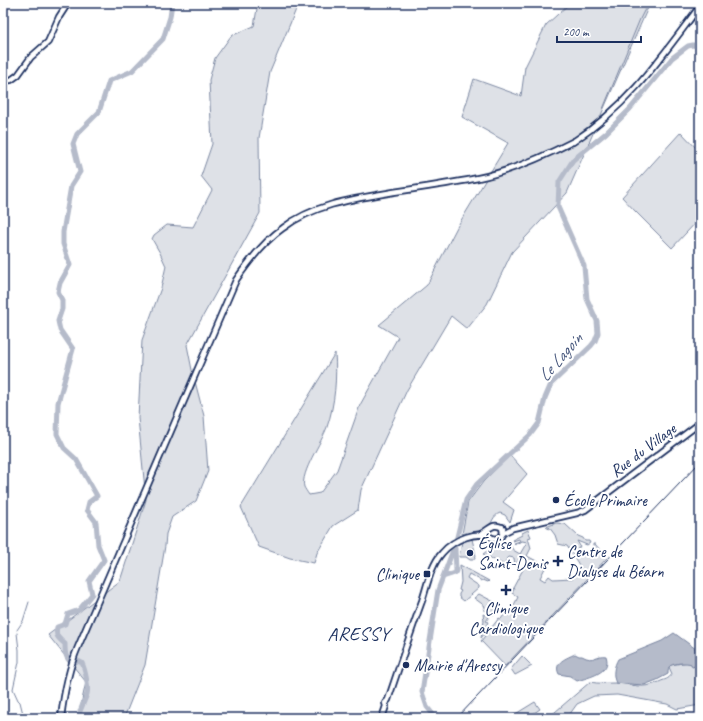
<svg xmlns="http://www.w3.org/2000/svg" width="703" height="721" viewBox="0 0 703 721" font-family="Caveat,sans-serif">
	<style>
		.green { fill: #dee1e7; stroke: #7c88a2 }
		.water { fill: #b5bbca; stroke: #77839f }
		.lines { fill: none; stroke-linecap: round; stroke-linejoin: round }
		.stream { stroke: #77839f; stroke-width: 1 }
		.river { stroke: #b5bbca; stroke-width: 5 }
		.secondary-casing { stroke: #1b2f5e; stroke-width: 8 }
		.secondary { stroke: #fff; stroke-width: 4.5 }
		.rail { stroke: #1b2f5e; stroke-width: 1 }
		.poi-dot { fill: #1b2f5e; stroke: #fff; stroke-width: 1.5 }
		.labels { text-anchor: middle; dominant-baseline: central; stroke-width: 4; stroke-linejoin: round; paint-order: stroke }
		.street-label { font-size: 17px; fill: #1b2f5e; stroke: #fff }
		.poi-label { font-size: 17px; fill: #1b2f5e; stroke: #fff; text-anchor: start }
		.water-label { font-size: 18px; font-style: italic; fill: #49597e; stroke: #fff }
		.quarter-label { font-size: 19px; letter-spacing: 1px; fill: #1b2f5e; stroke: #fff }
	</style>
	<rect width="100%" height="100%" fill="#fff"/>
	<filter id="ink" filterUnits="userSpaceOnUse"><feTurbulence type="fractalNoise" baseFrequency=".025" numOctaves="2"/><feDisplacementMap in="SourceGraphic" scale="8" xChannelSelector="R" yChannelSelector="G"/><feConvolveMatrix kernelMatrix="1 2 1 2 8 2 1 2 1" color-interpolation-filters="sRGB"/></filter>
	<g filter="url(#ink)">
		<g class="green">
			<path d="M258,3H297V7L270,72L259,138L260,213L187,345L192,370L204,416L208,471L196,501L172,517L166,534L165,546L145,665L124,718H78L86,682L48,635L120,581L146,500L138,418L142,340L161,288L166,266L160,253L152,239L154,235L167,225L193,227L212,190L201,176L212,144L209,80L215,58L231,36L254,26Z"/>
			<path d="M570,3H650L567,193L512,252L487,304L467,329L451,316L407,390L361,490L358,510L333,526L317,553L314,563L290,558L259,547L241,507L335,353C337,377 335,404 327,427C322,442 300,473 304,487C305,489 307,492 309,495L320,493L337,470L360,405L398,337L379,325L427,285L457,227L508,143L462,117L474,79L521,96L525,67L546,25Z"/>
			<path d="M681,132L700,152V218L672,248L635,211L622,197Z"/>
			<path d="M510,455L527,474L503,502L514,510L510,522L505,515L500,513C492,516 493,523 487,528C483,531 468,532 462,534L468,502L483,482Z"/>
			<path d="M556,523L565,524L578,536L583,538L585,541H589L590,543L587,545L577,541L580,546L578,549L576,550L577,553H583L585,556C590,553 594,551 593,544H595L607,558L505,666L481,641L499,618L501,619L507,611L511,613L514,608L513,607L518,597L512,593L514,589L513,588L528,560L523,557L522,559L520,558L515,565L514,558L509,557L506,560V563L508,566H506L483,554L491,548L510,545L513,550L520,554L527,542L522,541L515,544L514,543L520,541L519,539L513,541L512,540L522,535V533L528,530L531,537L528,538L531,548L527,556L546,566L540,578L545,581L549,576L553,579L573,578L581,568L567,546L558,544L555,535L549,527V529L546,527Z"/>
			<path d="M472,539L476,556L473,560H470L466,557H459L462,542Z"/>
			<path d="M460,565L489,581L488,582L483,580L482,581L469,574L467,578L479,586V588L464,601L459,597V594L461,591L459,590L461,582Z"/>
			<path d="M479,594L496,603L493,615L483,609L485,606L474,598Z"/>
			<path d="M483,614L489,617L486,621L488,622L486,626V627L489,628L481,638L484,621Z"/>
			<path d="M522,656L532,666L515,675L511,669Z"/>
			<path d="M688,662L696,666L700,670V705L677,709L667,704L617,695L594,696L577,704L567,718H548L590,682C599,684 607,683 615,683C632,684 642,690 659,682C665,679 668,680 672,674L669,667L671,665Z"/>
			<path d="M535,702L540,709L527,718H509Z"/>
		</g>
		<g class="water">
			<path d="M674,633L700,652V670L696,666L692,667L691,664C687,662 671,663 669,667C668,669 668,671 668,674L657,680L644,685L616,683C612,675 614,666 618,659L662,641Z"/>
			<path d="M575,654L579,656H582C594,663 596,654 606,656C612,673 589,677 577,681L570,676L559,674C553,662 567,658 575,654Z"/>
		</g>
		<g class="lines">
			<g class="stream">
				<path d="M603,109L640,19L648,3"/>
				<path d="M17,630L23,621L29,602"/>
				<path d="M17,633L19,650V662L13,689L18,700L20,702L24,718"/>
			</g>
			<g class="river">
				<path d="M443,577L455,573L456,571L455,548"/>
				<path d="M78,718C80,709 84,703 87,694C89,687 85,669 82,663L78,661L72,663C65,658 65,652 65,644C58,638 55,636 57,627L65,624L68,614L79,610L92,594L89,581L104,560L98,545L96,522L87,510L89,502L97,496L76,459L64,448L57,434L58,403L73,349L60,330L58,321L62,309V300L58,292L60,283L70,265L63,244V232L71,186L80,172L73,144L77,134L99,112L109,81L132,71L163,39L170,17L172,3"/>
				<path d="M436,718L427,707L422,692L438,590L455,545L466,500L477,484L530,435L539,423L545,398L551,384L591,346L595,341L598,333L597,321L587,299L584,266L558,207L559,182L573,160L606,133L630,109L672,58L688,46L693,45L700,47"/>
			</g>
			<g class="secondary-casing">
				<g id="secondary">
					<path d="M3,81L11,80L18,75L31,57L48,42L59,17L68,3"/>
					<path d="M573,142C629,105 660,59 700,6"/>
					<path d="M503,533L513,528L577,513L585,510L700,423"/>
					<path d="M481,534C490,529 493,522 503,528"/>
					<path d="M61,718C64,693 68,670 78,647L236,280C249,261 264,241 283,228C313,205 352,199 388,193C418,188 449,184 478,178C512,171 543,157 574,141"/>
					<path d="M382,718L386,706L385,703L388,700C399,667 410,634 422,601C427,586 431,565 442,553C454,539 478,529 494,539L500,538L503,533L502,527"/>
				</g>
			</g>
			<use href="#secondary" class="secondary"/>
			<path class="rail" d="M457,718L700,462"/>
		</g>
	</g>
	<g class="poi-dot">
		<circle cx="556" cy="500" r="4"/>
		<circle cx="470" cy="553" r="4"/>
		<path d="M556 555h4v4h4v4h-4v4h-4v-4h-4v-4h4z"/>
		<rect x="423" y="570" width="8" height="8" rx="2"/>
		<path d="M504 584h4v4h4v4h-4v4h-4v-4h-4v-4h4z"/>
		<circle cx="406" cy="665" r="4"/>
	</g>
	<g class="labels">
		<g class="street-label">
			<text transform="translate(643 450) rotate(-37)">Rue du Village</text>
		</g>
		<g class="poi-label">
			<text x="564" y="500">École Primaire</text>
			<text x="478" y="543">Église<tspan x="478" dy="20">Saint-Denis</tspan></text>
			<text x="567" y="551">Centre de<tspan x="567" dy="20">Dialyse du Béarn</tspan></text>
			<text x="419" y="574" text-anchor="end">Clinique</text>
			<text x="506" y="608" text-anchor="middle">Clinique<tspan x="506" dy="20">Cardiologique</tspan></text>
			<text x="414" y="665">Mairie d'Aressy</text>
		</g>
		<g class="water-label">
			<text transform="translate(560 357) rotate(-49)">Le Lagoin</text>
		</g>
		<g class="quarter-label">
			<text x="359" y="634">ARESSY</text>
		</g>
	</g>
	<rect width="703" height="721" fill="none" stroke="#fff" stroke-width="16"/>
	<rect x="8" y="8" width="687" height="705" fill="none" stroke="#1b2f5e" stroke-width="1.5" filter="url(#ink)"/>
	<path d="M557 36v6h84v-6" fill="none" stroke="#1b2f5e" stroke-width="2"/>
	<text x="563" y="36" font-size="12" fill="#1b2f5e" stroke="#ffffff" stroke-width="3" paint-order="stroke">200 m</text>
</svg>
